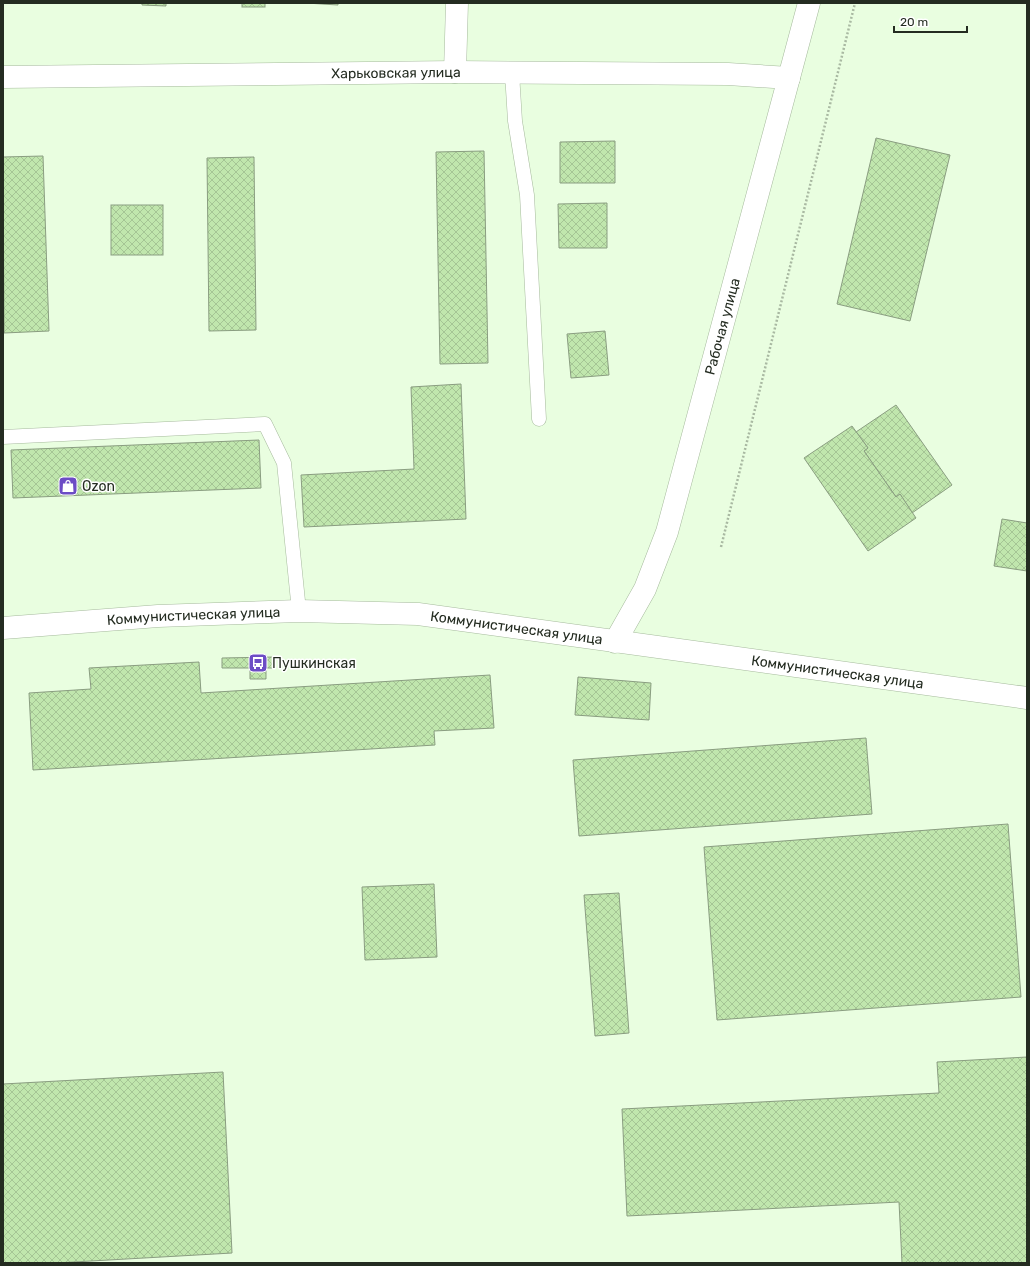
<svg xmlns="http://www.w3.org/2000/svg" width="1030" height="1266" viewBox="0 0 1030 1266" font-family="Rubik,sans-serif">
	<style>
		.building { fill: url(#building-cross-hatch); stroke: #8a9d81 }
		.lines { fill: none; stroke-linecap: round; stroke-linejoin: round }
		.service-casing { stroke: #a6ba9d; stroke-width: 15 }
		.minor-casing { stroke: #a6ba9d; stroke-width: 23 }
		.tertiary-casing { stroke: #a6ba9d; stroke-width: 23 }
		.path { stroke: #a9b9a2; stroke-width: 2.5; stroke-dasharray: 2 2; stroke-linecap: butt }
		.service { stroke: #fff; stroke-width: 14 }
		.minor { stroke: #fff; stroke-width: 22 }
		.tertiary { stroke: #fff; stroke-width: 22 }
		.labels { text-anchor: middle; dominant-baseline: central; stroke-width: 3; stroke-linejoin: round; paint-order: stroke }
		.street-label { font-size: 14px; fill: #242c21; stroke: #fff }
		.poi-label { font-size: 14px; fill: #242c21; stroke: #fff; text-anchor: start }
	</style>
	<defs>
		<pattern id="building-cross-hatch" width="8" height="8" patternUnits="userSpaceOnUse"><rect width="8" height="8" fill="#c0e6ad"/><path d="M0 0l8 8M0 8l8-8" fill="none" stroke="#a5c595"/></pattern>
	</defs>
	<rect width="100%" height="100%" fill="#e9fee0"/>
	<g class="building">
		<path d="M142,3H166V6L142,5Z"/>
		<rect x="242" y="3" width="23" height="4"/>
		<path d="M306,3H338V5Z"/>
		<path d="M876,138L950,155L910,321L837,304Z"/>
		<path d="M615,141V183H560V142Z"/>
		<path d="M484,151L488,363L440,364L436,152Z"/>
		<path d="M43,156L49,331L4,333L3,157Z"/>
		<path d="M254,157L256,330L209,331L207,158Z"/>
		<path d="M607,203V248H559L558,204Z"/>
		<rect x="111" y="205" width="52" height="50"/>
		<path d="M605,331L609,375L571,378L567,334Z"/>
		<path d="M461,384L466,519L304,527L301,475L414,469L411,387Z"/>
		<path d="M896,405L952,485L912,513L900,494L896,497L864,451L868,448L856,432Z"/>
		<path d="M852,426L868,448L864,451L896,497L900,494L916,518L868,551L804,458Z"/>
		<path d="M259,440L261,488L13,498L11,450Z"/>
		<path d="M1002,519L1027,523V571L994,566Z"/>
		<path d="M275,657V668H266V679H250V668H222V658Z"/>
		<path d="M199,662L201,693L490,675L494,728L434,731L435,745L33,770L29,693L91,689L89,668Z"/>
		<path d="M578,677L651,683L649,720L575,715Z"/>
		<path d="M866,738L872,814L579,836L573,760Z"/>
		<path d="M1008,824L1021,997L717,1020L704,847Z"/>
		<path d="M434,884L437,957L365,960L362,887Z"/>
		<path d="M619,893L629,1033L595,1036L584,895Z"/>
		<path d="M1027,1057V1263H902L899,1202L627,1216L622,1109L939,1093L937,1062Z"/>
		<path d="M223,1072L232,1253L56,1263H3V1084Z"/>
	</g>
	<g class="lines">
		<g class="service-casing">
			<g id="service">
				<path d="M512,73L515,121L527,195L539,419"/>
				<path d="M3,437L265,424L284,463L299,611"/>
			</g>
		</g>
		<g class="minor-casing">
			<g id="minor">
				<path d="M455,72L457,3"/>
				<path id="s1" d="M3,77L455,72L728,74L789,78"/>
			</g>
		</g>
		<g class="tertiary-casing">
			<g id="tertiary">
				<path id="s2" d="M3,628L158,616L299,611L418,614L1027,698"/>
				<path id="s3" d="M615,642L645,589L667,532L809,3"/>
			</g>
		</g>
		<path class="path" d="M721,547L855,3"/>
		<use href="#service" class="service"/>
		<use href="#minor" class="minor"/>
		<use href="#tertiary" class="tertiary"/>
	</g>
	<defs>
		<g id="shop-square" transform="scale(1)"><rect x="-9" y="-9" width="18" height="18" rx="4" fill="#6c4cc5" stroke="#fff"/><path d="M-5-2.5h2.3a2.7 3.5 0 0 1 5.4 0H5L5.5 6h-11ZM-1.5-2.5h3a1.5 2.3 0 0 0-3 0Z" fill="#fff"/></g>
		<g id="bus-square" transform="scale(1)"><rect x="-9" y="-9" width="18" height="18" rx="4" fill="#6c4cc5" stroke="#fff"/><path d="M-5-6H5V4H4V6H2V4H-2V6H-4V4H-5ZM-3.5-4V0h7V-4ZM-3.5 1.2v1.5H-2V1.2ZM2 1.2v1.5H3.5V1.2Z" fill="#fff"/></g>
	</defs>
	<g fill-rule="evenodd">
		<use href="#shop-square" x="68" y="486"/>
		<use href="#bus-square" x="258" y="663"/>
	</g>
	<g class="labels">
		<g class="street-label">
			<text stroke="none"><textPath href="#s1" startOffset="393">Харьковская улица</textPath></text>
			<text stroke="none"><textPath href="#s3" startOffset="335">Рабочая улица</textPath></text>
			<text stroke="none"><textPath href="#s2" startOffset="191">Коммунистическая улица</textPath></text>
			<text stroke="none"><textPath href="#s2" startOffset="515">Коммунистическая улица</textPath></text>
			<text stroke="none"><textPath href="#s2" startOffset="839">Коммунистическая улица</textPath></text>
		</g>
		<g class="poi-label">
			<text x="82" y="486">Ozon</text>
			<text x="272" y="663">Пушкинская</text>
		</g>
	</g>
	<rect width="1030" height="1266" fill="none" stroke="#242c21" stroke-width="8"/>
	<path d="M894 26v6h73v-6" fill="none" stroke="#242c21" stroke-width="2"/>
	<text x="900" y="26" font-size="12" fill="#242c21" stroke="#ffffff" stroke-width="3" paint-order="stroke">20 m</text>
</svg>
